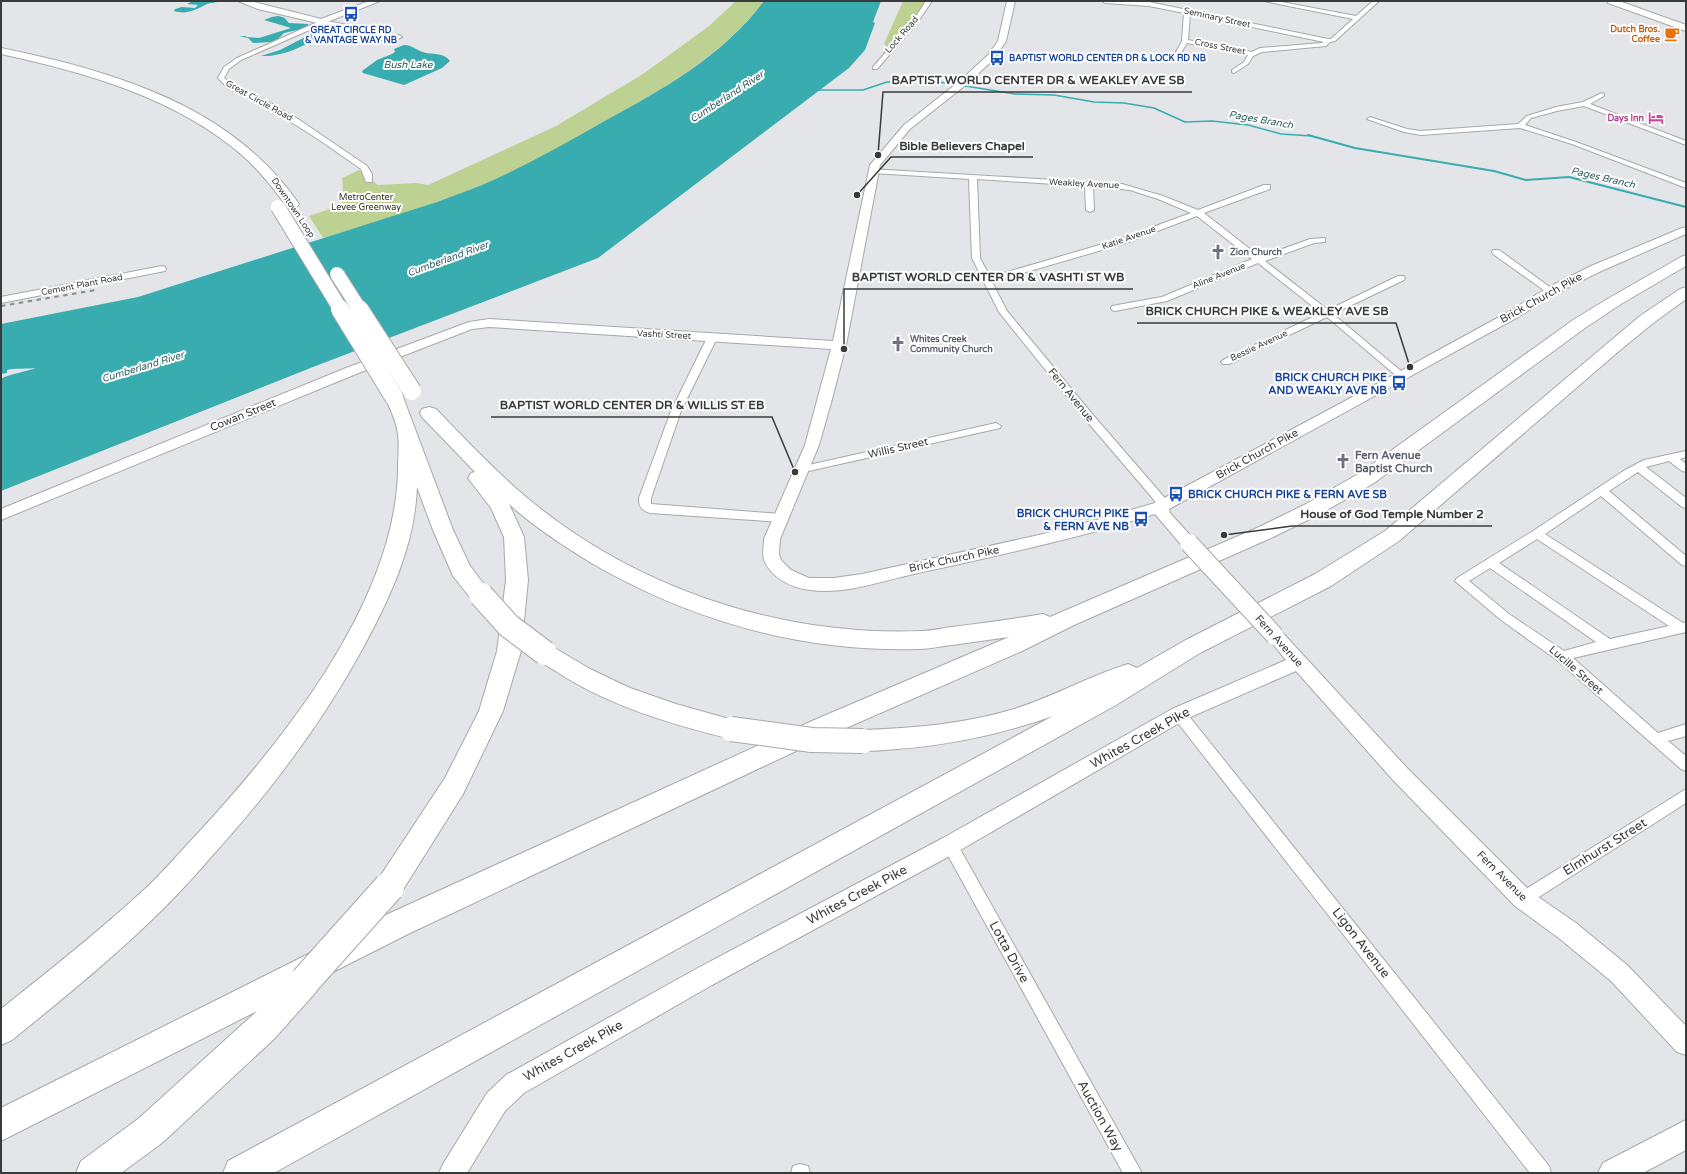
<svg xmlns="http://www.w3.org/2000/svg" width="1687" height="1174" viewBox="0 0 1687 1174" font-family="'Varela Round',sans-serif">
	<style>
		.green { fill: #bdd192 }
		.water { fill: #38acaf }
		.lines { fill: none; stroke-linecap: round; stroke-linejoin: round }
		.stream-far1 { stroke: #38acaf; stroke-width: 1.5 }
		.stream { stroke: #38acaf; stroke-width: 2 }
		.street-casing { stroke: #a6a8ab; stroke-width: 2 }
		.secondary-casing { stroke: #a6a8ab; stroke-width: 2 }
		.primary-casing { stroke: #a6a8ab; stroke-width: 2 }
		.highway-casing { stroke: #a6a8ab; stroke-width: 2 }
		.street { fill: #fff; fill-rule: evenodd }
		.secondary { fill: #fff; fill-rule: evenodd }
		.primary { fill: #fff; fill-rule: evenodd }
		.highway { fill: #fff; fill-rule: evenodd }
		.rail { stroke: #8a8b8d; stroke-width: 2; stroke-dasharray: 4.5 4.5; stroke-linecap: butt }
		.secondary-bridge-casing { stroke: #a6a8ab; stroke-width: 20; stroke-linecap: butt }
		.highway-bridge-far3-casing { stroke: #a6a8ab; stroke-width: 16; stroke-linecap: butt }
		.highway-bridge-far2-casing { stroke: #a6a8ab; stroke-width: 20; stroke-linecap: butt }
		.highway-bridge-far1-casing { stroke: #a6a8ab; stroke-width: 26; stroke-linecap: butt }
		.highway-bridge-casing { stroke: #a6a8ab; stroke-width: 32; stroke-linecap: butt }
		.secondary-bridge { stroke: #fff; stroke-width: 18 }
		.highway-bridge-far3 { stroke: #fff; stroke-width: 14 }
		.highway-bridge-far2 { stroke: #fff; stroke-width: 18 }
		.highway-bridge-far1 { stroke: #fff; stroke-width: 24 }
		.highway-bridge { stroke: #fff; stroke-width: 30 }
		.labels { text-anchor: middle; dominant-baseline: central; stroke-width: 4; stroke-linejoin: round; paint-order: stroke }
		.far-street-label { font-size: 9px; fill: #393a3b; stroke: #fff }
		.far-food-label { font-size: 9px; font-weight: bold; fill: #c56008; stroke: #fff; text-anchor: end }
		.far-transit-label { font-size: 9px; font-weight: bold; fill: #164399; stroke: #fff }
		.far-hotel-label { font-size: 9px; font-weight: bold; fill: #b23c85; stroke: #fff; text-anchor: end }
		.far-park-label { font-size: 9px; fill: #283112; stroke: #fff }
		.far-worship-label { font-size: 9px; font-weight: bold; fill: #5b616d; stroke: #fff; text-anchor: start }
		.far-water-label { font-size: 10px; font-style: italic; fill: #2c5d5e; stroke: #fff }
		.street-label { font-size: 11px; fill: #393a3b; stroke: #fff }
		.transit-label { font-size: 11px; font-weight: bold; fill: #164399; stroke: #fff; text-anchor: end }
		.worship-label { font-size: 11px; font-weight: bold; fill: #5b616d; stroke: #fff; text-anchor: start }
		.near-street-label { font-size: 13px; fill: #393a3b; stroke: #fff }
		.leader { fill: none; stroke: #393a3b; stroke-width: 1.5 }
		.callout-dot { fill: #393a3b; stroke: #fff; stroke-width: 1.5 }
		.callout-label { font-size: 12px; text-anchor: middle; font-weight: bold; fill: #393a3b; stroke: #fff; stroke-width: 4; stroke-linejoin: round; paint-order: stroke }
	</style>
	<rect width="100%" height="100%" fill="#e4e5e9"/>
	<g class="green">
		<path d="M736,1H764C725,52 669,86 613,117C570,141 527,167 482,185C430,206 376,222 323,238L309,216L341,205L344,198L342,178L359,170L378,185L416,183L428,185L556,126L643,74L709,26Z"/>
		<path d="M903,1H929L915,22L886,53H883L888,47L884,44Z"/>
	</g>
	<g class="water">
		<path d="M193,1H222C217,3 210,2 205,5C195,10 187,15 174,11L175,9L182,7L195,8L198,5L187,4Z"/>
		<path d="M764,1H881L873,22L875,23L865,50L849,68L598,258L313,367L1,491V379C6,375 28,371 36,368C29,369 12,368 7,370V373L1,374V324L138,297L437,202C452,196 468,191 482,185C524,167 564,144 603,122C662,90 723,56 764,1Z"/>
		<path d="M278,16C287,18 284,18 289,23L308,24V26L302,29L284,33L278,39L271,42L253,43L248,38L239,36H246V37L259,38L291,28L264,20L272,17Z"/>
		<path d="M329,27L331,28C313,42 287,57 261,56L280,50L313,33Z"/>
		<path d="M404,45C412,45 416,50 423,52C431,55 444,52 450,61L442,68L404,85L363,73L362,71L377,60L392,54L395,52L394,49Z"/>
	</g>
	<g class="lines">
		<path class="stream-far1" d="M817,90H863L887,82L924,81L947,83L1015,94L1054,95L1094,102L1124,103L1154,108L1185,122L1212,121L1248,125L1281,134L1312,136"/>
		<path class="stream" d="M1308,135L1355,148L1494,171L1526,180L1569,177L1686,207"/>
		<g class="street-casing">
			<g id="street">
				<path d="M926,1H932L917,23L877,69H873V67L913,21Z"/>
				<path d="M1102,1L1149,2L1328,39H1331L1353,19L1264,1H1276L1356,16L1373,1H1379L1335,41L1330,42L1326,46L1262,52L1253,56L1248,64L1234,73L1232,72V70L1244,62L1248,55L1187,43L1181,53H1177L1176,52L1182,41L1184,13L1149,6L1105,3ZM1190,14L1324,42L1322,43L1260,48L1252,52L1188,40Z"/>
				<path d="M322,20L362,28L389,39L399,35L402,37L389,43L359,30L323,24L241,60L229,69L224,78L233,85L269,102L298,119L367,166L372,174V182H366L361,169L321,141L264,105L228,88L218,78L224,67L237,58Z"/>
				<path d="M1602,93L1604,94V96L1590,104L1686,141V145L1584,106L1557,111L1531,118L1525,125L1576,142L1686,183V188L1572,144L1520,128L1421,135L1404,132L1367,119L1370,117L1407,129L1421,131L1518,124L1527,116L1556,107L1583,102Z"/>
				<path d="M870,169L1122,184L1163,196L1198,210L1264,185H1270V189L1204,213L1260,257L1310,239L1325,238V242L1314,243L1265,261L1328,310L1398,276H1404L1405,278L1404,280L1333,314L1407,376L1405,378H1399L1327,317L1229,364H1223L1221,362L1223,360L1321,313L1258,263L1167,301L1115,311L1112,310L1111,308L1112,306L1162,297L1252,259L1197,216L1126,243L992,282L1007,311L1093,415L1164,497L1167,507L1165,510H1157L1155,501L1085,419L999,312L972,258L969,179L873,173L869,171ZM977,179L1085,186L1086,210L1090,212L1094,210L1093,186L1130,190L1158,199L1191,213L1120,239L990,277L980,258Z"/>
				<path d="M1493,250H1499L1555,291L1554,293H1548L1493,254L1492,252Z"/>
				<path d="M162,266L165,267L166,269L165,271L1,303V297Z"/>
				<path d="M712,335L717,338L681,411L651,498V504L781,514L785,515L787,518L785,521L781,522L650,513C641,510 639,507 639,498L671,411L707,338Z"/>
				<path d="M996,423L1001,426L1000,428L800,473L796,472L795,470L796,468L800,467Z"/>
				<path d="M1686,451V457L1680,459L1686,464V472L1682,471L1669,461L1646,467L1686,498V508L1682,507L1638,472L1609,491L1686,556V566L1682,565L1601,496L1545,534L1683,623L1686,622V632L1573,658L1658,733L1686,724V736L1668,741L1686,756V771L1681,769L1557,660L1501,620L1455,581L1457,578L1533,531L1625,470L1644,460ZM1537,539L1669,626L1610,639L1499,563ZM1490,568L1596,642L1564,651L1509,614L1469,581Z"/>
				<path d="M1179,709L1184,710L1549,1166L1551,1173H1530L1174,718L1172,714L1174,710Z"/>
				<path d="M1686,789V803L1528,904L1523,906L1518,904L1515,899L1518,894Z"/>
				<path d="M950,838L955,840L1142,1173H1123L945,850L943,845L945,840Z"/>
				<path d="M800,1164L808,1166L810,1173H791L793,1166Z"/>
			</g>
		</g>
		<g class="secondary-casing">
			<g id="secondary">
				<path d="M238,1H250L321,19L369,1H380L322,24L258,9Z"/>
				<path d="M1007,1H1015L1006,41L994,59L967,84L910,129L880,165L846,345L831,403L819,445L780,539L779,554L781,560L791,570L809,578H834L862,574L1039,535L1100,519L1155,503L1397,373L1510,311L1547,288L1591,266L1682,228L1686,227V234L1599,272L1555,294L1518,317L1169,509L1170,513L1197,543L1195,547L1189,549L1183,547L1155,514C1076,539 995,556 914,574C881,581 845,595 810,590C792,588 771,578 764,560C762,553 764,546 764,539L805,445L831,349L489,327L472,329L356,374L1,520V509L346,368L469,322L489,319L833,341L870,165L904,125L961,80L988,55L998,41Z"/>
				<path d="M1275,629L1281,631L1407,768L1531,892L1576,923L1627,965L1686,1026V1055L1677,1052L1611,981L1560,939L1515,906L1393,780L1296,671L1186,719L957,852L712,985L524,1093L505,1111L467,1173H439L443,1164L487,1093L506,1075L696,969L943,838L1172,709L1286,660L1266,636L1269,631Z"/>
			</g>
		</g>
		<g class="primary-casing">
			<g id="primary">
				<path d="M1607,1H1619L1686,25V31L1608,3Z"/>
				<path d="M1686,1120V1150L1643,1173H1598L1603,1163Z"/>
			</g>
		</g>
		<g class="highway-casing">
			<g id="highway">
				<path d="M1,48C113,71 231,105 299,204L297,207L292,208L287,207C274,189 260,171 243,156C177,98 85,72 1,54Z"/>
				<path d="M1686,255V266L1621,304L1585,328L1374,483L1320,514L1271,538L1074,625L1022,651L830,735L408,934L319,979L316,992L274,1039L162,1143L121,1173H76L81,1161L138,1119L257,1011L1,1141V1108L388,914L812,721L1009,637C990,640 971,642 952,645C941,646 930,649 919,649C802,652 694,622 593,564C564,546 534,527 509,504L524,537L528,580L521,651L503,711L463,794L399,896L389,900L379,896L375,887L379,878L445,778L479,711L497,651L506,580L504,537L491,508L468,478L471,473L475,472L422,417L420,413L422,409L429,407L436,409C465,439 494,470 526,497C634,588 780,637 922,631C932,631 942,628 952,627C983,623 1013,619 1043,614L1050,617L1257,528L1306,504L1360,473L1573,320L1609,298L1681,257Z"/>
				<path d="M1686,287V299L1652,324L1619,351L1399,541L1331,586L1200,653L1116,705L274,1173H223L228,1161L1053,716C1002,734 951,745 897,749C882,750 868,753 854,748L850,741L854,734L863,730C914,728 965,724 1014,709C1053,697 1089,676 1128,664L1137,668L1184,641L1315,574L1385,531L1640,316L1680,289Z"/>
				<path d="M394,392L400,393L403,397L453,530L470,566L492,595L489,601L481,603L473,601L453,576L433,530L417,487C415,544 391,596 364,646C323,722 270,792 212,856C197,873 182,890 166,906C118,954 65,997 12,1040L1,1045V1009C50,970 99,931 145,889C164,871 180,852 198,833C284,740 397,599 398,468C398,456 400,441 397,429C395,418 389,407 385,397L388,393Z"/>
				<path d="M545,644L553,647L590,669L630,688L676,704L740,722L743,729L740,736L731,739C671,724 609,706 557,672C548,666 538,662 533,653L537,647Z"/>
			</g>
		</g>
		<use href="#street" class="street"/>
		<use href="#secondary" class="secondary"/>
		<use href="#primary" class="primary"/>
		<use href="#highway" class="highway"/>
		<path class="rail" d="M1,306L96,290"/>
		<g class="secondary-bridge-casing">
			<path id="secondary-bridge" d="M1189,543L1275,636"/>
		</g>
		<g class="highway-bridge-far3-casing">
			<g id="highway-bridge-far3">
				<path d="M278,207L341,310"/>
				<path d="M337,274L360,310"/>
			</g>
		</g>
		<g class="highway-bridge-far2-casing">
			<g id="highway-bridge-far2">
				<path d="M340,309L394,397"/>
				<path d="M359,309L412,391"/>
			</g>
		</g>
		<g class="highway-bridge-far1-casing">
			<g id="highway-bridge-far1">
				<path d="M481,595L509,626L545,653"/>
				<path d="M731,729L812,740L863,741"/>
			</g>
		</g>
		<g class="highway-bridge-casing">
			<path id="highway-bridge" d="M305,981L389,887"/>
		</g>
		<use href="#secondary-bridge" class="secondary-bridge"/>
		<use href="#highway-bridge-far3" class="highway-bridge-far3"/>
		<use href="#highway-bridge-far2" class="highway-bridge-far2"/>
		<use href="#highway-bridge-far1" class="highway-bridge-far1"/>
		<use href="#highway-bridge" class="highway-bridge"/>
	</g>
	<defs>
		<g id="bus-bare" transform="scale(1.2)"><path d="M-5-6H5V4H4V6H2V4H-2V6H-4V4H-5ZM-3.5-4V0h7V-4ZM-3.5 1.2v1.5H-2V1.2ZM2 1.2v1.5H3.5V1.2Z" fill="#1a4fb4" stroke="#fff" stroke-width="2.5" paint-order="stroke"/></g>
		<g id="cafe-bare" transform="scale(1.2)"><path d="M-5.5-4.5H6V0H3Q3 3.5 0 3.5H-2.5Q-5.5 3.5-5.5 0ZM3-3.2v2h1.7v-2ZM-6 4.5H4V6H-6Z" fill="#e8710a" stroke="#fff" stroke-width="2.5" paint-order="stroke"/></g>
		<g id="hotel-bare" transform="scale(1.2)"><path d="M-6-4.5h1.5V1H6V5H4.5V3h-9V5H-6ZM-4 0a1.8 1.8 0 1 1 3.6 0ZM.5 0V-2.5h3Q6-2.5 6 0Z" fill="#d1479c" stroke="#fff" stroke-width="2.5" paint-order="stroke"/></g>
		<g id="church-bare" transform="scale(1.2)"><path d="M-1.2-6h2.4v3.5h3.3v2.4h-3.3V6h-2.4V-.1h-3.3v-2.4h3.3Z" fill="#6b7280" stroke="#fff" stroke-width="2.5" paint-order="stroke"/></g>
	</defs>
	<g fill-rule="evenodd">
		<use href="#bus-bare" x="351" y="14"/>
		<use href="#cafe-bare" x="1672" y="34"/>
		<use href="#bus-bare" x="997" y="58"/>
		<use href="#hotel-bare" x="1656" y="118"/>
		<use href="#church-bare" x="1218" y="252"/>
		<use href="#church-bare" x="898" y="344"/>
		<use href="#bus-bare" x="1399" y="383"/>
		<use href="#church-bare" x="1343" y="461"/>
		<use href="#bus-bare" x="1176" y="494"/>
		<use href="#bus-bare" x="1141" y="519"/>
	</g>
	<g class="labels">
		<g class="far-street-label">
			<text transform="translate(1217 18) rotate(12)">Seminary Street</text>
			<text transform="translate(902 35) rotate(-49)">Lock Road</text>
			<text transform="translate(1220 47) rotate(11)">Cross Street</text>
			<text transform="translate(259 101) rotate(29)">Great Circle Road</text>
			<text transform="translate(1084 184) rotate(3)">Weakley Avenue</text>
			<text transform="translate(293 208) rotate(56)">Downtown Loop</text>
			<text transform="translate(1129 238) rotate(-19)">Katie Avenue</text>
			<text transform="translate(1219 276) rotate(-22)">Aline Avenue</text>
			<text transform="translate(82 285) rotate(-11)">Cement Plant Road</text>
			<text transform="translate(664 335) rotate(3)">Vashti Street</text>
			<text transform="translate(1259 346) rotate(-25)">Bessie Avenue</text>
		</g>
		<g class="far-food-label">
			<text x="1660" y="29">Dutch Bros.<tspan x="1660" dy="10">Coffee</tspan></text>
		</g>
		<g class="far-transit-label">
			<text x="351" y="30">GREAT CIRCLE RD<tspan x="351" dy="10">&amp; VANTAGE WAY NB</tspan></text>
			<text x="1009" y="58" text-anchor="start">BAPTIST WORLD CENTER DR &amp; LOCK RD NB</text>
		</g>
		<g class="far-hotel-label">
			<text x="1644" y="118">Days Inn</text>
		</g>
		<g class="far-park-label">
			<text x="366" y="197">MetroCenter<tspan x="366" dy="10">Levee Greenway</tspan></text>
		</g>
		<g class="far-worship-label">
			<text x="1230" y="252">Zion Church</text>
			<text x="910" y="339">Whites Creek<tspan x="910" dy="10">Community Church</tspan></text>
		</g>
		<g class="far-water-label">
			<text x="408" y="65">Bush Lake</text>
			<text transform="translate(727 97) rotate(-33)">Cumberland River</text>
			<text transform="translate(1261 120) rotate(10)">Pages Branch</text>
			<text transform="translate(1603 178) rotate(13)">Pages Branch</text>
			<text transform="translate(448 259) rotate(-20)">Cumberland River</text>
			<text transform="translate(143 367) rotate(-17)">Cumberland River</text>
		</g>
		<g class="street-label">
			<text transform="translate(1541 298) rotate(-29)">Brick Church Pike</text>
			<text transform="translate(1071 395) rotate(51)">Fern Avenue</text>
			<text transform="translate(243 415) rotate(-22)">Cowan Street</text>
			<text transform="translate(898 448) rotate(-13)">Willis Street</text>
			<text transform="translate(1257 454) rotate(-29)">Brick Church Pike</text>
			<text transform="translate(954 559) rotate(-12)">Brick Church Pike</text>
			<text transform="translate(1279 641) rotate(48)">Fern Avenue</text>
			<text transform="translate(1576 670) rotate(41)">Lucille Street</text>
			<text transform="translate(1502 876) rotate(45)">Fern Avenue</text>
		</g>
		<g class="transit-label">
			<text x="1387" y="377">BRICK CHURCH PIKE<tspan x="1387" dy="13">AND WEAKLY AVE NB</tspan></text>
			<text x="1188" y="494" text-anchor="start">BRICK CHURCH PIKE &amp; FERN AVE SB</text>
			<text x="1129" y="513">BRICK CHURCH PIKE<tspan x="1129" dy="13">&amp; FERN AVE NB</tspan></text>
		</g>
		<g class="worship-label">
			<text x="1355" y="455">Fern Avenue<tspan x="1355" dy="13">Baptist Church</tspan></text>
		</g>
		<g class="near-street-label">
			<text transform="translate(1140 738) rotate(-29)">Whites Creek Pike</text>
			<text transform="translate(1605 847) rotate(-32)">Elmhurst Street</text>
			<text transform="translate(857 895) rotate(-28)">Whites Creek Pike</text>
			<text transform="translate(1361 943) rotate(52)">Ligon Avenue</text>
			<text transform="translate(1009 952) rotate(61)">Lotta Drive</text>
			<text transform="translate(573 1051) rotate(-29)">Whites Creek Pike</text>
			<text transform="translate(1100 1116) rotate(61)">Auction Way</text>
		</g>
	</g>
	<path class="leader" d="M878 155L883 92H1192M857 195L891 157H1033M844 349L844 289H1133M1410 367L1396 323H1137M795 472L772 417H491M1224 535L1292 526H1492"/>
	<g class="callout-dot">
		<circle cx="878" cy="155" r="4"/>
		<circle cx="857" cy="195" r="4"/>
		<circle cx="844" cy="349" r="4"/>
		<circle cx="1410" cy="367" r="4"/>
		<circle cx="795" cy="472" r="4"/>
		<circle cx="1224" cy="535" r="4"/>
	</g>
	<g class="callout-label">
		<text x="1038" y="84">BAPTIST WORLD CENTER DR &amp; WEAKLEY AVE SB</text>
		<text x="962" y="150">Bible Believers Chapel</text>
		<text x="988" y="281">BAPTIST WORLD CENTER DR &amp; VASHTI ST WB</text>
		<text x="1267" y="315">BRICK CHURCH PIKE &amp; WEAKLEY AVE SB</text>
		<text x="632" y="409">BAPTIST WORLD CENTER DR &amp; WILLIS ST EB</text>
		<text x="1392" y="518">House of God Temple Number 2</text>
	</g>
	<rect width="1687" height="1174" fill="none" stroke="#393a3b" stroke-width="4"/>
</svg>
